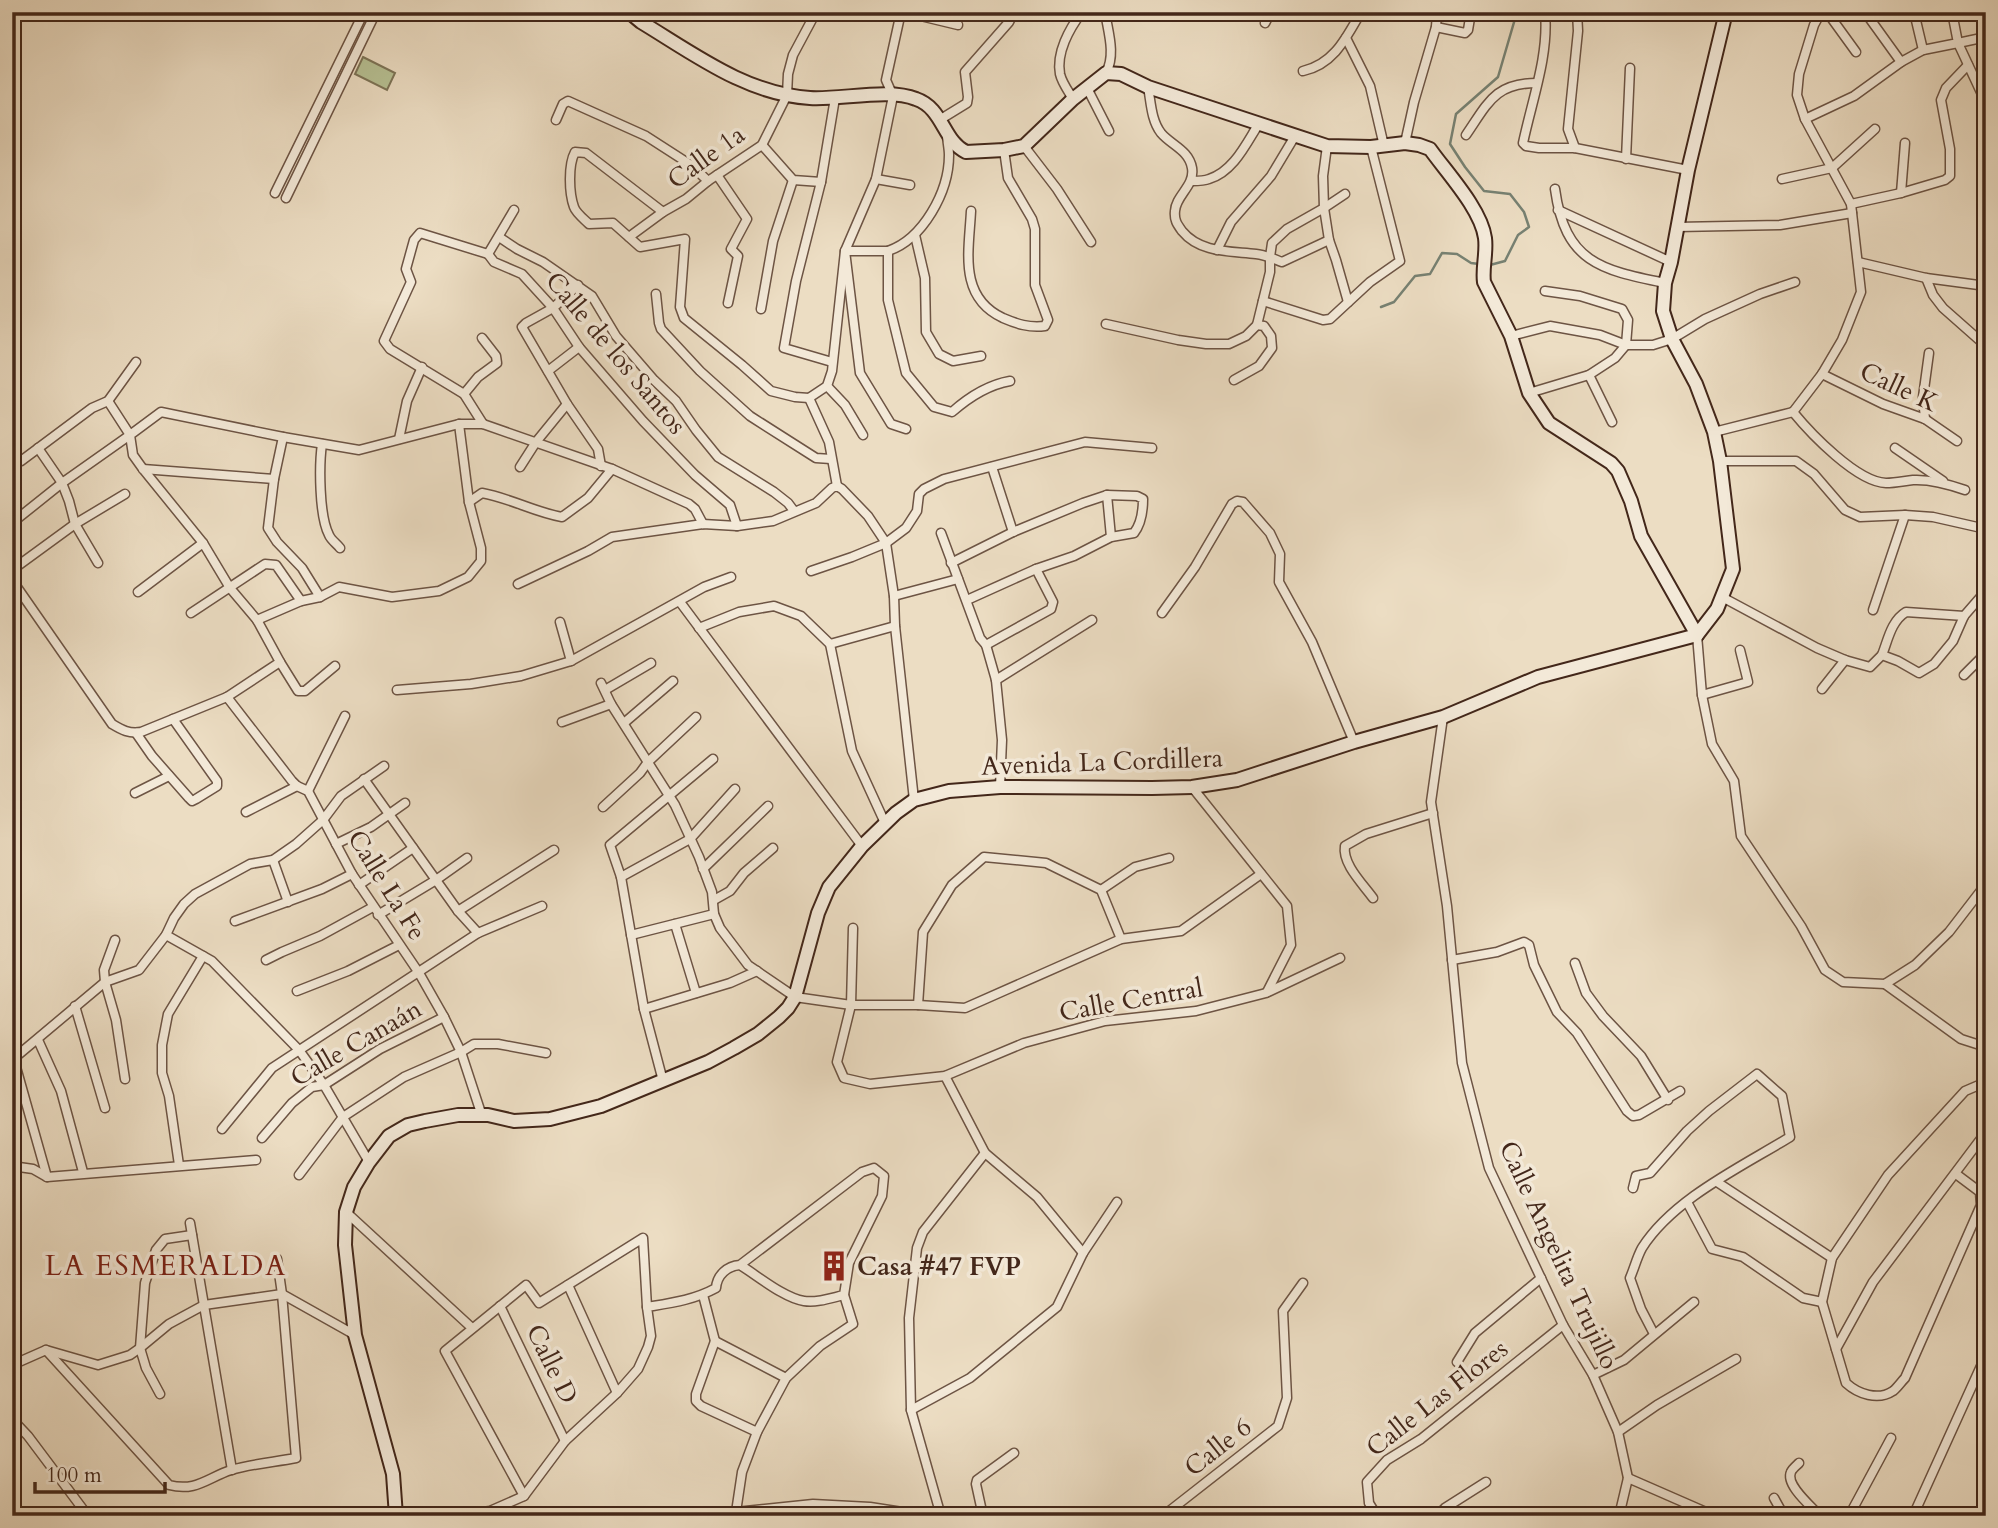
<svg xmlns="http://www.w3.org/2000/svg" width="1998" height="1528" viewBox="0 0 1998 1528" font-family="Cardo,serif">
	<style>
		.pitch { fill: #b7c194; stroke: #7d7457; stroke-width: 2 }
		.lines { fill: none; stroke-linecap: round; stroke-linejoin: round }
		.stream { stroke: #778172; stroke-width: 2.5 }
		.street-casing { stroke: #6d5444; stroke-width: 11 }
		.secondary-casing { stroke: #43271a; stroke-width: 16 }
		.street { stroke: #f3e9d8; stroke-width: 8 }
		.secondary { stroke: #f3e9d8; stroke-width: 12 }
		.labels { text-anchor: middle; dominant-baseline: central; stroke-width: 7; stroke-linejoin: round; paint-order: stroke }
		.street-label { font-size: 26px; fill: #43271a; stroke: #f3e9d8 }
		.poi-label { font-size: 26px; font-weight: bold; fill: #43271a; stroke: #f3e9d8; text-anchor: start }
		.neighbourhood-label { font-size: 28px; letter-spacing: 2px; fill: #7a1f14; stroke: #f3e9d8 }
	</style>
	<rect width="100%" height="100%" fill="#ecddc3"/>
	<filter id="stains"><feTurbulence type="fractalNoise" baseFrequency=".00286" numOctaves="4"/><feColorMatrix values="0 0 0 0 .2 0 0 0 0 .09 0 0 0 0 .02 0 0 0 .5 -.17"/></filter>
	<radialGradient id="worn" r=".72"><stop offset=".6" stop-color="#630" stop-opacity="0"/><stop offset="1" stop-color="#630" stop-opacity=".3"/></radialGradient>
	<path class="pitch" d="M363,57L395,73L387,90L355,74Z"/>
	<g class="lines">
		<g class="stream">
			<path d="M1490,265L1505,261L1518,235L1529,227L1524,212L1510,194L1484,191L1465,167L1450,144L1456,114L1498,77L1517,12"/>
			<path d="M1381,307L1394,302L1415,276L1430,274L1442,253L1457,254L1471,263L1479,264"/>
		</g>
		<g class="street-casing">
			<g id="street">
				<path d="M904,12L958,25"/>
				<path d="M1105,12C1108,32 1116,54 1106,73"/>
				<path d="M1545,12C1549,56 1532,100 1523,143L1526,146L1539,148H1575L1688,170"/>
				<path d="M1827,12L1856,52"/>
				<path d="M1865,12L1901,62"/>
				<path d="M1914,12L1923,50"/>
				<path d="M1265,23L1271,12"/>
				<path d="M1436,27L1465,33L1468,30L1471,12"/>
				<path d="M1986,37L1958,43L1986,103"/>
				<path d="M1346,38L1370,86L1384,146"/>
				<path d="M1303,71C1334,64 1346,38 1361,12"/>
				<path d="M1148,87C1151,102 1151,120 1161,133C1171,145 1189,150 1192,168C1195,186 1176,195 1175,211C1174,220 1177,224 1182,231C1200,253 1230,251 1256,254C1266,255 1274,259 1282,262L1329,240"/>
				<path d="M1087,88L1109,131"/>
				<path d="M1073,99C1069,92 1062,83 1060,74C1056,53 1069,29 1082,12"/>
				<path d="M941,119L967,103L968,97L965,72L1009,22L1014,12"/>
				<path d="M1805,119L1854,96L1901,62L1923,50L1958,43L1952,12"/>
				<path d="M556,120L563,104L568,101L646,136L691,165L708,181"/>
				<path d="M947,134C947,141 949,148 949,155C949,192 923,239 888,251V300L906,373L934,407L952,412C969,397 987,385 1010,381"/>
				<path d="M1466,135C1488,103 1495,83 1537,83"/>
				<path d="M1405,143L1414,102L1436,27L1437,12"/>
				<path d="M762,145L793,180L821,182"/>
				<path d="M1024,146L1057,189L1091,242"/>
				<path d="M1327,146L1323,176L1324,208L1329,240L1336,260L1348,302"/>
				<path d="M1575,148L1568,129L1578,31L1577,12"/>
				<path d="M1626,159L1630,68"/>
				<path d="M717,175L747,219L731,249L738,256L728,303"/>
				<path d="M876,179L910,185"/>
				<path d="M1782,179L1832,168L1875,129"/>
				<path d="M1192,181C1197,181 1204,181 1209,179C1233,172 1246,144 1258,125"/>
				<path d="M1555,189C1565,262 1600,270 1665,283"/>
				<path d="M275,193L364,12"/>
				<path d="M1901,193L1905,143"/>
				<path d="M286,198L376,12"/>
				<path d="M1851,204L1901,193L1945,180L1950,176V149L1941,100L1946,88L1968,65"/>
				<path d="M514,210L488,254L494,262L522,274L553,308L579,347L643,421L695,475L730,505L737,526"/>
				<path d="M1558,210L1671,262"/>
				<path d="M971,211C969,251 958,297 1003,318C1017,324 1029,328 1045,326L1048,320L1035,285V229L1032,219L1008,178L1004,150"/>
				<path d="M663,212L586,153L575,152C568,165 569,193 574,207C576,213 584,219 589,224L613,223L640,247L685,239L680,307L684,318L742,365L771,391L795,397L809,398L827,386L832,371L845,251L876,179L893,96L886,80L901,12"/>
				<path d="M1677,227L1780,225L1852,213"/>
				<path d="M915,235L925,278L926,332L939,354L953,361L981,356"/>
				<path d="M499,237L517,249L543,262L592,296L616,336L654,380L676,401L696,430L718,457L774,492L788,503L794,511"/>
				<path d="M629,237L663,212L686,199L708,181L762,145L787,95L788,74L793,55L816,12"/>
				<path d="M1217,250L1231,222L1271,176L1295,136"/>
				<path d="M888,251H845L860,373L891,424L906,429"/>
				<path d="M1858,262L1926,278L1986,286"/>
				<path d="M1926,278L1933,295L1943,308L1986,346"/>
				<path d="M578,285L553,308L526,323L522,327L567,404L598,449L601,466"/>
				<path d="M656,294L659,323L661,329L700,371L750,416L816,458L831,459"/>
				<path d="M1263,301L1323,320L1330,319L1370,282L1400,261L1371,147"/>
				<path d="M761,309L773,241L793,180"/>
				<path d="M1106,324L1178,340L1206,344H1229L1246,336L1257,325L1270,272V257L1272,243L1287,229L1324,208L1345,194"/>
				<path d="M1511,336L1550,326L1600,335L1626,345H1653L1672,339L1705,319L1760,294L1795,282"/>
				<path d="M832,362L784,348L796,281L821,182L835,98"/>
				<path d="M548,371L579,347"/>
				<path d="M1822,374L1883,404L1925,419L1957,441"/>
				<path d="M1589,375L1612,422"/>
				<path d="M1234,380L1259,366L1272,348L1271,336L1264,326L1257,325"/>
				<path d="M827,386L845,405L863,435"/>
				<path d="M1529,393L1589,375L1615,358L1626,345L1628,320L1622,309L1580,296L1545,291"/>
				<path d="M464,394L478,377L497,363L496,356L482,338"/>
				<path d="M809,398L829,442L837,486"/>
				<path d="M1793,412L1822,374L1842,340L1861,292L1851,204L1805,119L1797,95L1799,74L1814,25L1821,12"/>
				<path d="M1793,412C1811,434 1857,482 1886,483C1895,483 1904,481 1913,480C1931,479 1948,484 1965,490"/>
				<path d="M1925,419L1923,397L1929,353"/>
				<path d="M483,424L464,394L390,349L384,341L411,282L406,269L414,240L420,233L488,254"/>
				<path d="M1714,432L1793,412"/>
				<path d="M283,437L274,479L268,528L277,542L302,568L320,597"/>
				<path d="M399,439L407,401L422,367"/>
				<path d="M322,444C319,465 319,516 329,535C331,540 337,544 340,548"/>
				<path d="M38,448L62,483L69,501L75,524L98,563"/>
				<path d="M1895,448L1943,481"/>
				<path d="M12,458L15,462L21,461L92,408L108,401L136,362"/>
				<path d="M1720,461H1796L1814,474L1845,510L1860,517L1905,515L1933,517L1986,529"/>
				<path d="M520,467L536,442L567,404"/>
				<path d="M992,467L1013,532"/>
				<path d="M143,469L274,479"/>
				<path d="M1107,495L1111,537"/>
				<path d="M469,502L482,493C510,498 534,512 562,517L588,498L612,469"/>
				<path d="M12,523L62,483L130,435L108,401"/>
				<path d="M941,533L980,638L986,645L1051,609L1053,602L1036,569"/>
				<path d="M951,563L1013,532L1083,503L1107,495L1137,496L1143,499C1143,511 1141,524 1134,533L1111,537L1074,556L1036,569L967,600"/>
				<path d="M12,570L75,524L125,494"/>
				<path d="M811,571L852,557L886,543L906,528L917,511L919,494L924,489L944,479L1085,442L1152,448"/>
				<path d="M12,580L112,724C122,730 129,734 141,732L227,697L280,662L257,620L230,588L203,543L143,469L133,455L130,435L161,412L283,437L359,450L459,424H483L612,469L689,504L695,509L703,524"/>
				<path d="M518,584L588,551L612,537L703,524L737,526L773,521L816,503L832,488L837,486L842,489L868,516L886,543L894,596L895,626L914,800"/>
				<path d="M138,592L203,543"/>
				<path d="M894,596L958,579"/>
				<path d="M1722,597L1817,648L1845,660L1870,667L1882,655L1898,661L1919,673L1934,664L1953,641L1964,616L1984,593"/>
				<path d="M680,602L862,846"/>
				<path d="M1873,610L1905,515"/>
				<path d="M191,613L265,564L276,565L301,601"/>
				<path d="M1162,613L1195,567L1232,504L1237,501L1243,502L1270,533L1280,554L1279,582L1312,642L1354,742"/>
				<path d="M257,620L301,601L320,597L339,587L392,597L439,591L468,577L481,561V548L469,502L459,424"/>
				<path d="M699,628L739,612L774,606L801,616L830,644L852,751L885,823"/>
				<path d="M1697,635L1702,695L1712,744L1734,781L1741,836L1801,926L1825,970L1843,982L1885,984L1915,965L1949,932L1986,884"/>
				<path d="M830,644L895,626"/>
				<path d="M986,645L996,680L1002,740L1000,787"/>
				<path d="M1882,655C1888,640 1891,621 1906,612L1964,616"/>
				<path d="M571,661L704,587L731,577"/>
				<path d="M280,662L298,691H305L335,666"/>
				<path d="M1964,675L1986,653"/>
				<path d="M996,680L1092,620"/>
				<path d="M601,683L611,704L675,805L699,857L712,892L714,914L720,928L748,965L795,997L851,1005H918L965,1008L1121,939L1181,931L1261,874"/>
				<path d="M1822,689L1845,660"/>
				<path d="M397,690L471,684L521,676L571,661L560,622"/>
				<path d="M605,690L651,663"/>
				<path d="M1702,695L1748,682L1740,650"/>
				<path d="M227,697L292,781L297,786L308,791L352,874L419,973L444,1017L461,1052L482,1116"/>
				<path d="M1443,717L1431,802L1447,906L1462,1063L1489,1168L1563,1325L1593,1375L1618,1432L1628,1478L1619,1516"/>
				<path d="M562,722L611,704"/>
				<path d="M624,723L673,681"/>
				<path d="M136,733L152,756L189,798L192,801L196,799L217,786V781L173,719"/>
				<path d="M364,779L458,911L478,933"/>
				<path d="M1192,787L1287,906L1291,945L1267,992"/>
				<path d="M308,791L345,716"/>
				<path d="M135,793L169,776"/>
				<path d="M603,807L640,773L648,762L696,717"/>
				<path d="M246,812L297,786"/>
				<path d="M336,844L371,827L405,803"/>
				<path d="M273,860L288,902"/>
				<path d="M703,869L768,806"/>
				<path d="M621,877L690,839L735,789"/>
				<path d="M359,885L413,848"/>
				<path d="M1101,890L1135,867L1169,858"/>
				<path d="M1373,898C1363,884 1342,864 1345,846L1366,834L1433,813"/>
				<path d="M714,900L730,891L744,873L773,848"/>
				<path d="M458,911L554,850"/>
				<path d="M378,915L436,880L467,858"/>
				<path d="M235,921L322,889L352,874"/>
				<path d="M675,924L696,993"/>
				<path d="M853,928L851,1005L837,1062L844,1078L870,1084L945,1076L1024,1043L1105,1021L1196,1011L1266,993L1340,958"/>
				<path d="M166,935L212,961L299,1050L324,1085L369,1162"/>
				<path d="M631,935L714,914"/>
				<path d="M115,940L104,970L105,982L116,1020L125,1079"/>
				<path d="M266,960L282,952L320,936L373,907"/>
				<path d="M1452,960L1497,952L1524,942L1529,945L1534,965L1557,1012L1577,1033L1627,1111L1633,1116L1639,1115L1680,1091"/>
				<path d="M1575,963L1586,993L1603,1016L1641,1056L1668,1100"/>
				<path d="M1885,984L1961,1039L1986,1047"/>
				<path d="M297,991L348,971L399,945"/>
				<path d="M918,1005L923,932L952,885L984,857L1046,863L1101,890L1121,939"/>
				<path d="M75,1006L105,1108"/>
				<path d="M644,1009L730,983L757,971"/>
				<path d="M38,1040L61,1091L83,1172"/>
				<path d="M12,1060L105,982L139,970L166,935L174,918L184,904L195,894L250,864L273,860L296,844L323,820L341,796L384,766"/>
				<path d="M14,1060L47,1177"/>
				<path d="M945,1076L985,1153L1037,1197L1083,1253"/>
				<path d="M663,1081L644,1009L621,877L610,845L713,759"/>
				<path d="M222,1129L272,1068L478,933L542,906"/>
				<path d="M262,1138L292,1103L312,1087L324,1085L380,1049L444,1017"/>
				<path d="M179,1165L169,1096L162,1073V1045L168,1014L203,956"/>
				<path d="M12,1166L33,1169L47,1177L256,1160"/>
				<path d="M1956,1174L1980,1192L1981,1205L1905,1378C1901,1382 1897,1388 1893,1391C1878,1401 1858,1394 1846,1383L1822,1302L1832,1258L1888,1175L1965,1091L1986,1082"/>
				<path d="M299,1175L343,1117L404,1077L461,1052L474,1044H498L546,1053"/>
				<path d="M1717,1182L1832,1258"/>
				<path d="M1633,1188L1636,1176L1650,1173L1687,1131L1709,1111L1757,1074L1782,1096L1790,1137C1741,1167 1673,1199 1642,1248C1637,1257 1634,1269 1630,1278L1641,1309L1654,1334"/>
				<path d="M1687,1202L1712,1249L1743,1257L1803,1298L1822,1302"/>
				<path d="M346,1212L472,1328"/>
				<path d="M190,1223L232,1470"/>
				<path d="M568,1285L617,1393"/>
				<path d="M703,1295L715,1341L696,1394V1401L701,1406L757,1432"/>
				<path d="M500,1306L565,1441"/>
				<path d="M715,1341L786,1378"/>
				<path d="M1836,1349L1873,1282L1986,1132"/>
				<path d="M46,1350L169,1485C196,1492 207,1478 231,1470C251,1464 275,1462 296,1458L282,1294L277,1259"/>
				<path d="M1457,1362L1475,1333L1541,1278"/>
				<path d="M12,1365L46,1350L98,1365L130,1355L140,1348L169,1324L204,1305L282,1294L355,1335"/>
				<path d="M1593,1375L1624,1360L1694,1302"/>
				<path d="M160,1394L146,1368L140,1348L145,1283L156,1250L165,1239L192,1235"/>
				<path d="M911,1410L970,1378L1057,1307L1083,1253L1117,1202"/>
				<path d="M12,1419L28,1436L88,1516"/>
				<path d="M1618,1432L1657,1405L1736,1359"/>
				<path d="M1799,1463C1797,1465 1792,1469 1791,1472C1785,1485 1812,1507 1820,1516"/>
				<path d="M1628,1478L1715,1516"/>
				<path d="M524,1496L445,1351L526,1285L539,1303L643,1238L647,1307"/>
				<path d="M1774,1498L1784,1516"/>
				<path d="M736,1512L742,1472L757,1432L786,1378L820,1346L853,1324L844,1295"/>
				<path d="M457,1516L490,1511L524,1496L565,1441L617,1393L638,1369L648,1347L651,1336L647,1307C671,1303 694,1300 716,1288C717,1275 727,1266 740,1265L862,1172L874,1168L884,1176L882,1196L849,1263L844,1295C831,1298 817,1303 804,1301C784,1298 758,1276 740,1265"/>
				<path d="M730,1516L736,1512L813,1504L870,1507L928,1516"/>
				<path d="M941,1516L911,1410L909,1318L917,1248L923,1232L985,1153"/>
				<path d="M983,1516L976,1484L977,1480L1014,1453"/>
				<path d="M1163,1516L1278,1426L1287,1398L1283,1311L1303,1283"/>
				<path d="M1377,1516L1369,1503L1367,1482L1387,1460L1421,1439L1563,1325"/>
				<path d="M1437,1516L1445,1508L1486,1482"/>
				<path d="M1849,1516L1891,1438"/>
				<path d="M1913,1516L1986,1355"/>
			</g>
		</g>
		<g class="secondary-casing">
			<g id="secondary">
				<path d="M629,12L641,22C694,54 746,94 810,98C840,100 889,88 916,99C943,108 943,141 966,152L1004,150L1024,146L1073,99L1106,73L1121,74L1148,87L1327,146L1371,147L1405,143L1419,145L1430,149C1447,173 1481,209 1485,238C1487,253 1482,268 1484,282L1511,336L1529,393L1549,423L1611,463L1618,471L1631,501L1641,536L1697,635"/>
				<path d="M396,1516L393,1474L355,1335L345,1245L346,1212L354,1187L369,1162L389,1136L408,1125L425,1121L458,1115H488L514,1121L550,1119L601,1106L708,1062L734,1048L758,1034L779,1017L788,1008L795,997L818,913L829,887L862,846L896,813L914,800L949,791L1000,787L1152,788L1192,787L1237,780L1354,742L1443,717L1538,677L1697,635L1717,609L1733,569L1720,461L1714,432L1696,384L1672,339L1663,311L1665,283L1671,262L1688,170L1726,12"/>
			</g>
		</g>
		<use href="#street" class="street"/>
		<use href="#secondary" class="secondary"/>
	</g>
	<defs>
		<g id="building-bare" transform="scale(2.415)"><path d="M-4-6H4V6H1V3H-1V6H-4ZM-2.5-4.3h1.7v1.8h-1.7ZM.8-4.3h1.7v1.8H.8ZM-2.5-1h1.7V.8h-1.7ZM.8-1h1.7V.8H.8Z" fill="#8f2418" stroke="#f3e9d8" stroke-width="2.5" paint-order="stroke"/></g>
	</defs>
	<g fill-rule="evenodd">
		<use href="#building-bare" x="834" y="1266"/>
	</g>
	<g class="labels">
		<g class="street-label">
			<text transform="translate(706 157) rotate(-36)">Calle 1a</text>
			<text transform="translate(616 353) rotate(50)">Calle de los Santos</text>
			<text transform="translate(1899 387) rotate(25)">Calle K</text>
			<text transform="translate(1102 762) rotate(-2)">Avenida La Cordillera</text>
			<text transform="translate(387 885) rotate(58)">Calle La Fe</text>
			<text transform="translate(1131 1000) rotate(-10)">Calle Central</text>
			<text transform="translate(356 1043) rotate(-30)">Calle Canaán</text>
			<text transform="translate(1559 1255) rotate(65)">Calle Angelita Trujillo</text>
			<text transform="translate(552 1364) rotate(64)">Calle D</text>
			<text transform="translate(1437 1398) rotate(-38)">Calle Las Flores</text>
			<text transform="translate(1218 1447) rotate(-38)">Calle 6</text>
		</g>
		<g class="poi-label">
			<text x="857" y="1266">Casa #47 FVP</text>
		</g>
		<g class="neighbourhood-label">
			<text x="166" y="1266">LA ESMERALDA</text>
		</g>
	</g>
	<rect width="1998" height="1528" fill="none" stroke="#ecddc3" stroke-width="42"/>
	<rect x="14" y="14" width="1970" height="1500" fill="none" stroke="#43271a" stroke-width="3.5"/>
	<rect x="21" y="21" width="1956" height="1486" fill="none" stroke="#43271a" stroke-width="2"/>
	<path d="M35 1482v10h130v-10" fill="none" stroke="#43271a" stroke-width="3.5"/>
	<text x="46" y="1482" font-size="21" fill="#43271a" stroke="#f3e9d8" stroke-width="5" paint-order="stroke">100 m</text>
	<rect width="100%" height="100%" filter="url(#stains)"/>
	<rect width="100%" height="100%" fill="url(#worn)"/>
</svg>
